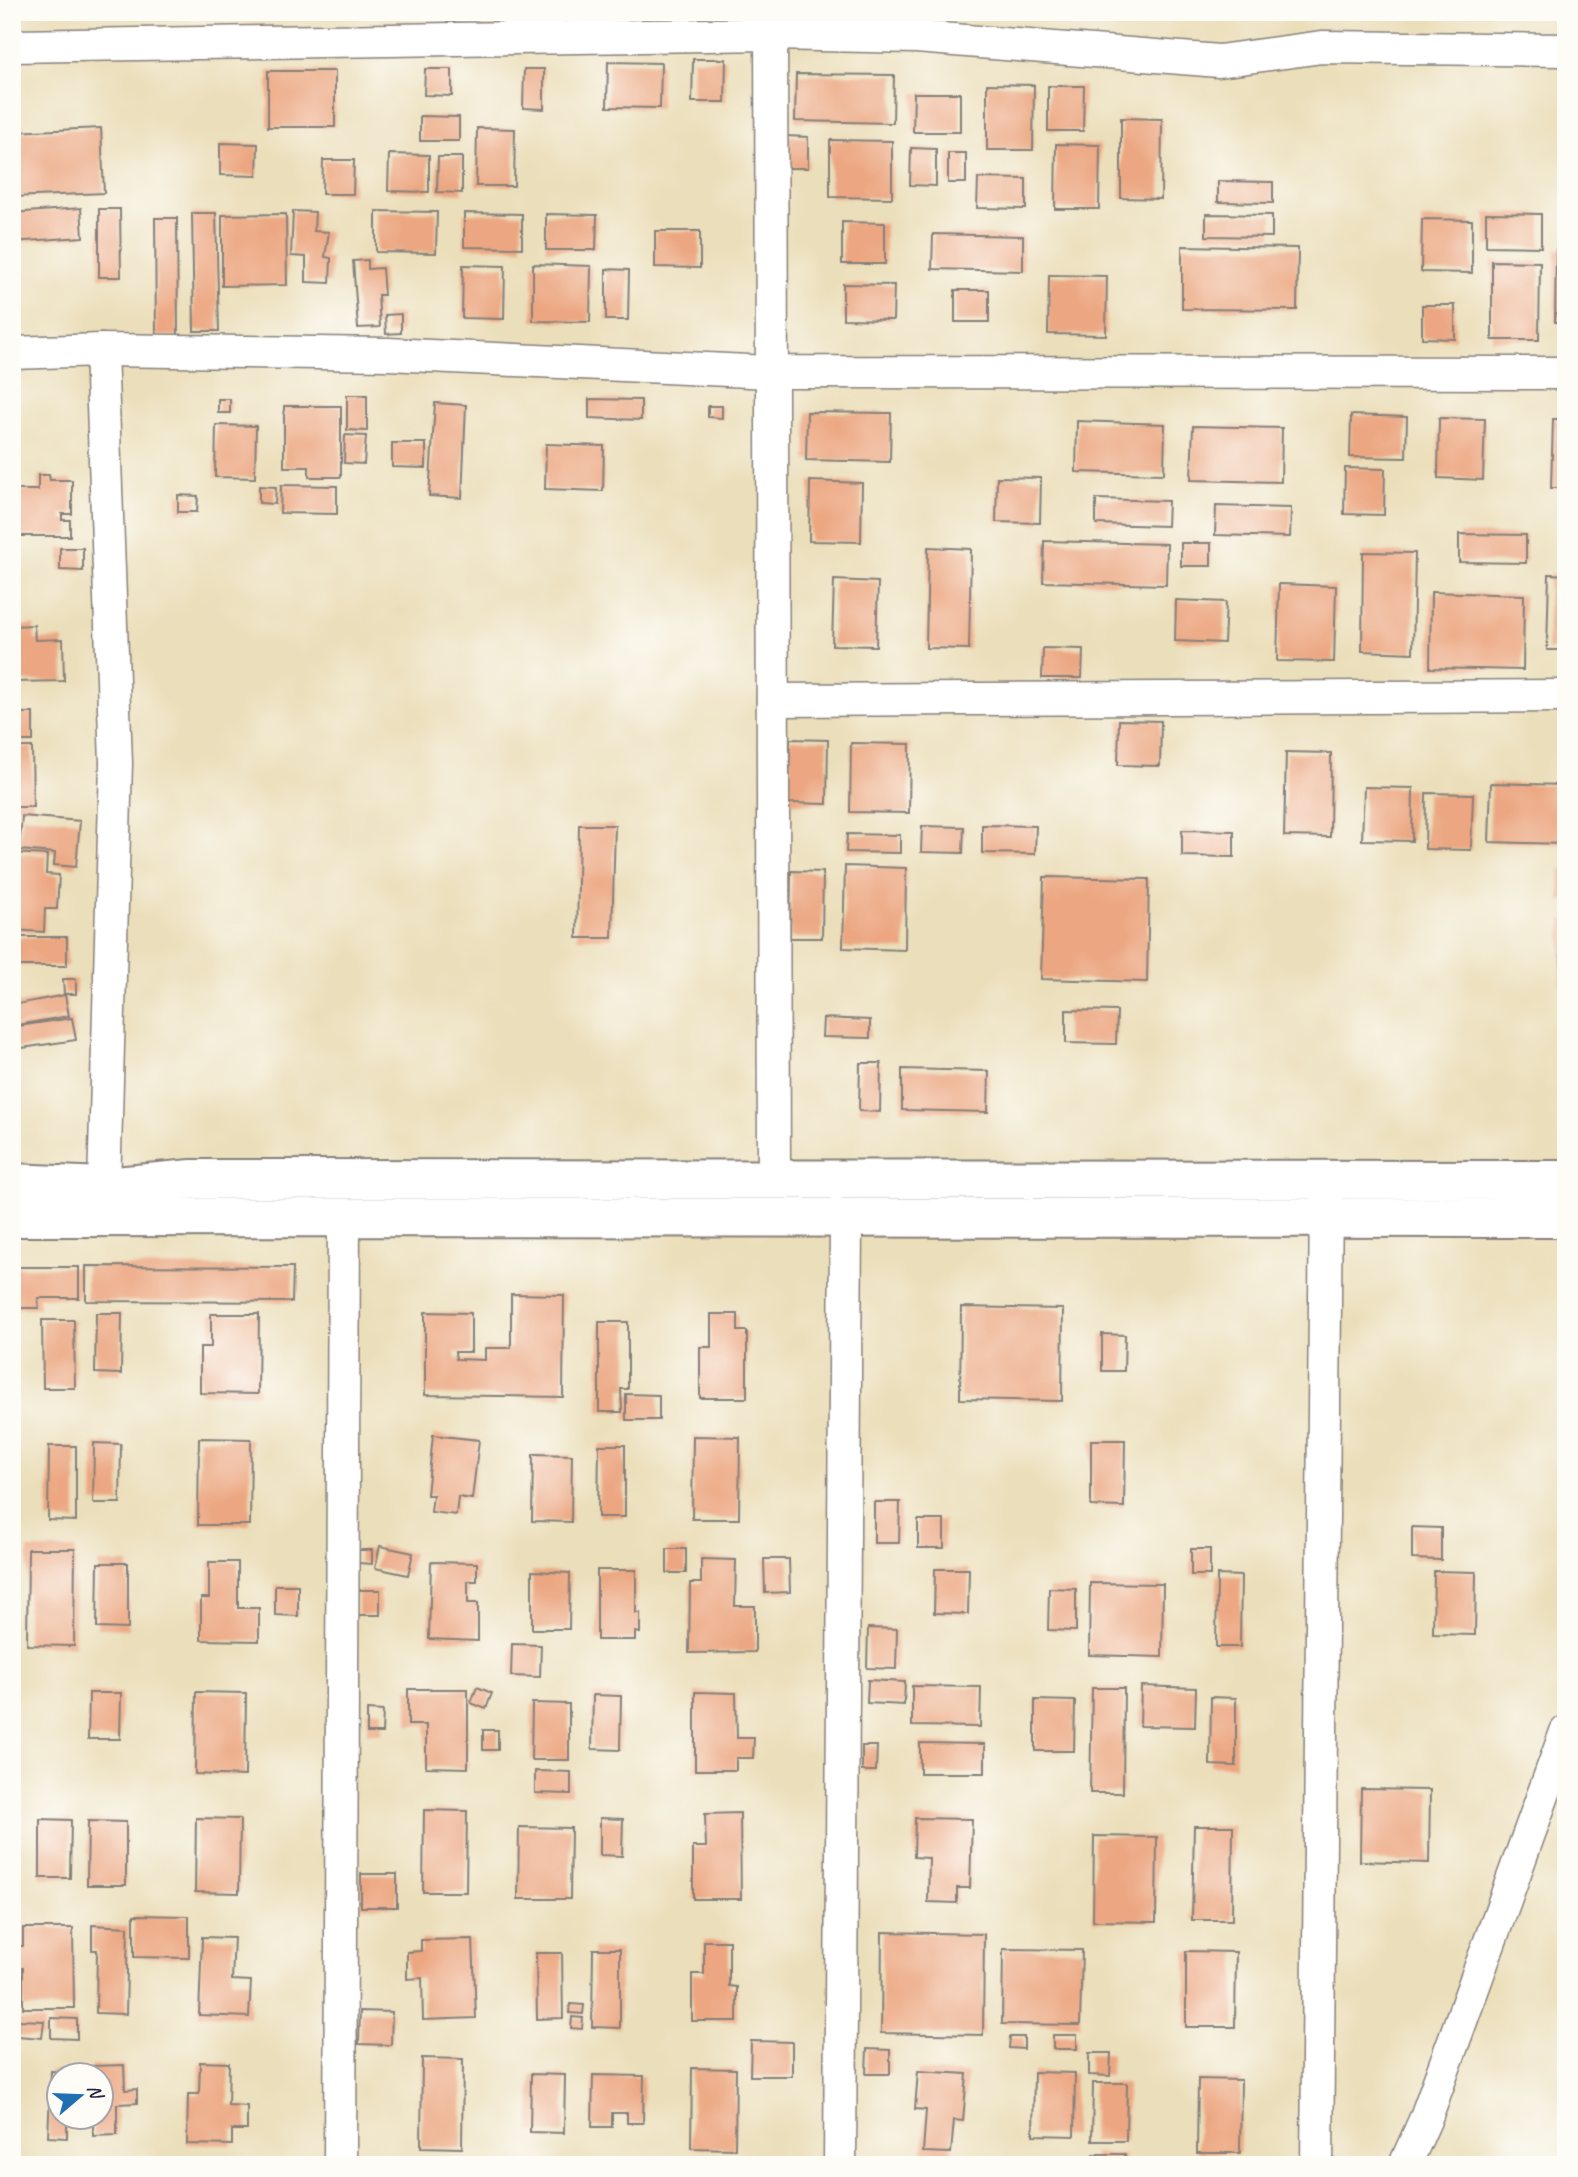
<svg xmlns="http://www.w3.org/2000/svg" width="1578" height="2177" viewBox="0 0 1578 2177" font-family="Caveat,sans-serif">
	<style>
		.building { fill: #eca782 }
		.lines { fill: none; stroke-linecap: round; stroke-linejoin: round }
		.minor-casing { stroke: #86807a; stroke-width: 35 }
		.primary-casing { stroke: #86807a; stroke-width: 42 }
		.minor { stroke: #fff; stroke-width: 32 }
		.primary { stroke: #fff; stroke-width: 38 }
	</style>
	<rect width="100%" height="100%" fill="#fdfcf7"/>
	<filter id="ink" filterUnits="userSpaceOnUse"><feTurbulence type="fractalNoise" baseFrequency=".0143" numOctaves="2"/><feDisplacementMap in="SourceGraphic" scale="14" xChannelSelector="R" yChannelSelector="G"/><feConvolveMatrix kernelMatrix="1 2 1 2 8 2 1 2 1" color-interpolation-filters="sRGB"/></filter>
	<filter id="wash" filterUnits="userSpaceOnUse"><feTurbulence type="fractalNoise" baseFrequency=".00686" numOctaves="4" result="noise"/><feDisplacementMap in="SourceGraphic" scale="28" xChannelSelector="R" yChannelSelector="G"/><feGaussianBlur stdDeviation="1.57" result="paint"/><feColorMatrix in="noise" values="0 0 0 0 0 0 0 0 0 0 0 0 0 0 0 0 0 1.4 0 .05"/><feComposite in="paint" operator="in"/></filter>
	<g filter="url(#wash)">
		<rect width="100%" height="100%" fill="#ebdeba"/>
		<g id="blocks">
			<g class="building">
				<rect x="939" y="12" width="23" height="3"/>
				<path d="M693,59H726L725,102H692Z"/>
				<path d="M608,62L661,63L660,108L607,107Z"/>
				<path d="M425,69H452V96L424,95Z"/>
				<path d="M524,69H544V109L523,108Z"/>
				<rect x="268" y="71" width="67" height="56"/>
				<path d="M796,74L894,75L893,123L795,121Z"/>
				<path d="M987,84L1034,85L1033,150H987Z"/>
				<path d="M1048,86H1084L1083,131H1048Z"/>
				<path d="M914,93H960V132H913Z"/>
				<path d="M420,116L459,117V141H420Z"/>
				<path d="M1121,118L1162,119L1161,199L1121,198Z"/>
				<path d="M101,128L104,193L12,197V132Z"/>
				<path d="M477,128L515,129L514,186H476Z"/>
				<path d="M785,136L808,137V168H785Z"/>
				<path d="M830,140L892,141V198L830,197Z"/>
				<path d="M220,143L258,144L257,176L220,175Z"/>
				<path d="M1056,144L1100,145L1099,209H1055Z"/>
				<path d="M911,148L936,149V186L910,185Z"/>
				<rect x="948" y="153" width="18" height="30"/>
				<path d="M389,154L429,155V192L388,191Z"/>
				<path d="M438,157H462V193L437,192Z"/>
				<path d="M323,160H354L353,194H322Z"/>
				<path d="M978,178L1026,179V209L977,208Z"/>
				<path d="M1218,181L1273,182V203L1218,202Z"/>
				<path d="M81,208L83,237L12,242V213Z"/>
				<path d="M99,209H120L121,277H99Z"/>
				<path d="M293,211L315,212L314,231L329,232L325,257L331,258L330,283L306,282V257L291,256Z"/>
				<path d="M376,211L437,212L436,253L376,252Z"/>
				<path d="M192,213H216L219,331H194Z"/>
				<path d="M464,213L522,214V248L464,247Z"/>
				<path d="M1486,213L1541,214V247L1486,246Z"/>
				<path d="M286,214L287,285L222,286V215Z"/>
				<path d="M546,214L597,215L596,250H546Z"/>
				<path d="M1206,214L1272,215V237L1206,236Z"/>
				<path d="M155,218H177L178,336H156Z"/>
				<path d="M1422,219L1472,220V273L1421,272Z"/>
				<path d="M842,222L885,223V264H842Z"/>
				<path d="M655,231H700V268L655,267Z"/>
				<path d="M933,234L1023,236V271L932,269Z"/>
				<path d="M1182,246L1298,248L1297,310L1182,309Z"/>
				<path d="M1556,249H1566V322H1555Z"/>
				<path d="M368,260V269L382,268L384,295H378L380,327L358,328L353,261Z"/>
				<path d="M1492,261L1540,262L1539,340H1492Z"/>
				<path d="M533,264L591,266L590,322L533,321Z"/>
				<path d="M463,265L505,266L504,319L462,318Z"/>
				<path d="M606,269L629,270L628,320H606Z"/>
				<path d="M1049,275L1107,276L1106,335L1048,334Z"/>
				<path d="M843,284L894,285L893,320L843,319Z"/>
				<rect x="955" y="290" width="34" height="32"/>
				<path d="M1422,305H1455V339L1422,338Z"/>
				<path d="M401,314V333L386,334L385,315Z"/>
				<path d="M347,395H367V431L347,430Z"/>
				<rect x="218" y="399" width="12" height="14"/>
				<path d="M589,399L641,400V420L589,418Z"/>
				<path d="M435,403L466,405L462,498L429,496Z"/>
				<path d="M284,406H341V477H309V467H284Z"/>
				<path d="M708,406H722V418L708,417Z"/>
				<path d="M807,412L891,413L890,462L806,460Z"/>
				<path d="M1351,415L1407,417L1406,458L1350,457Z"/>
				<path d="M1439,418L1485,419L1483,480L1438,478Z"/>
				<path d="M1553,419H1566V488H1551Z"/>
				<path d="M1077,421L1165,424L1164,474L1076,472Z"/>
				<path d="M216,425L256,426L255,478L215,477Z"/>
				<path d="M1193,426L1282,428L1281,482L1191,480Z"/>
				<path d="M345,435L366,436L364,464L344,463Z"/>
				<path d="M392,443H426V468L392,467Z"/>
				<path d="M546,444L604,446L603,491L545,489Z"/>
				<path d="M1345,468L1385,469L1384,515L1344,514Z"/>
				<path d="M38,475H49L50,480H72V514H62V520H70V536H12V486H17V490H38Z"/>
				<path d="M997,477L1041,478L1040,523L996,522Z"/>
				<path d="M810,481L862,483L861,542L809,541Z"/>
				<path d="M281,485L337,486V514L280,513Z"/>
				<path d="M259,486L276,487L275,504L259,503Z"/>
				<path d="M178,495L198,496L197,512H178Z"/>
				<path d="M1096,499L1168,501L1167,526L1096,524Z"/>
				<path d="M1563,500H1566V533H1562Z"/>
				<path d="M1216,506L1291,508L1290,537L1215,535Z"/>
				<path d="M1459,534L1526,535V563L1459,562Z"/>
				<path d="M1044,541L1167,544L1166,585L1043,582Z"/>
				<rect x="1181" y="543" width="30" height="23"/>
				<path d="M928,547L971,549L969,649L926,648Z"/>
				<path d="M60,548H83V571L60,570Z"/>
				<path d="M1363,552L1415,553L1413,653L1362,651Z"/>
				<path d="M1549,574L1566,575V650H1547Z"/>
				<path d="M834,580L878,582L876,646L832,645Z"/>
				<path d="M1279,584L1336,586L1334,662L1277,661Z"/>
				<path d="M1431,592L1524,595L1523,670L1430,668Z"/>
				<path d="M1176,600L1226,602L1224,643L1175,641Z"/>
				<path d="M34,625L35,640L63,639L64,681L12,682V626Z"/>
				<path d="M1043,648L1083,649L1082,678H1042Z"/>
				<rect x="12" y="713" width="21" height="28"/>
				<path d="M1119,720L1161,721L1160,766L1118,765Z"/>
				<path d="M790,739L828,740L827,804L789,803Z"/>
				<path d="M851,743L910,744L909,813L850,812Z"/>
				<path d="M12,747H32L33,807H12Z"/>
				<path d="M1286,752L1331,753L1330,837L1284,836Z"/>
				<path d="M1491,783L1566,785V844L1489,842Z"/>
				<path d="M1364,787L1413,788L1412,841L1362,840Z"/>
				<path d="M1426,793L1473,794L1471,850L1425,849Z"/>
				<path d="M22,816L80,821L76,867L54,865L55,853L19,850Z"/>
				<path d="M579,825H615L612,938H577Z"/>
				<path d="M982,825L1036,826L1035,854L982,853Z"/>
				<path d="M922,826L964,827L963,853L921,852Z"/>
				<path d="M1182,830L1234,831V857L1182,856Z"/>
				<path d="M847,834L900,835V853L846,852Z"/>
				<path d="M12,853L47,855L46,874L59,875L57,909H45L44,932L12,930Z"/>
				<path d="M845,866L906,868L905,950L843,948Z"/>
				<path d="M1561,869H1566V901H1560Z"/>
				<path d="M791,871L823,872L822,938H790Z"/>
				<path d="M1044,877L1149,879L1147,982L1041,979Z"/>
				<path d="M1562,920H1566V988H1561Z"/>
				<rect x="12" y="937" width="55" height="29"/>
				<path d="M63,979H76V994H64Z"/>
				<path d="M65,995L69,1016L12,1026V1005Z"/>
				<path d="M1066,1010L1117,1011L1116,1044L1066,1043Z"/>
				<path d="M72,1018L76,1040L15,1049L12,1027Z"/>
				<path d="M823,1018L870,1020V1038L822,1037Z"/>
				<path d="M860,1063H881L880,1112L859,1111Z"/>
				<path d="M902,1069L989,1071L988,1112L902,1110Z"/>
				<path d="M86,1266L293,1267L292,1302L86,1301Z"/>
				<path d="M12,1267H79V1298H38L39,1308H12Z"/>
				<path d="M511,1294L564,1295L563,1397L425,1395V1312L471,1313V1352H455L456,1359L485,1360V1348H511Z"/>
				<path d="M961,1307L1063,1309L1062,1401L960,1399Z"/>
				<path d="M96,1313H122L121,1374L95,1373Z"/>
				<path d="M211,1314H259L258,1394L200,1393V1347H211Z"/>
				<path d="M711,1314H738V1331H747V1398H700V1347H711Z"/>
				<path d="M42,1320H74L75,1388H43Z"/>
				<path d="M599,1322H628V1389H621L622,1412H599Z"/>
				<path d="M1102,1334L1125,1335L1124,1371H1102Z"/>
				<path d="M626,1394L659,1395V1420H626Z"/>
				<path d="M433,1435L479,1440L472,1499L458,1497L456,1515L431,1512L433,1495H427Z"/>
				<path d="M693,1436L740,1437L739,1519H692Z"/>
				<path d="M199,1438L251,1439L250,1525H198Z"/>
				<path d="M1091,1440H1125L1124,1507L1091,1506Z"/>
				<path d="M94,1443L121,1444L120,1503H93Z"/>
				<path d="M599,1445H625V1517H598Z"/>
				<path d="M49,1446H76V1521L48,1520Z"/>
				<path d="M533,1454L572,1455L571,1522L532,1521Z"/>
				<path d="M874,1502H900L899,1543H874Z"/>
				<rect x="918" y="1520" width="26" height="28"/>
				<path d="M1412,1527L1441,1528V1560L1412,1559Z"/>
				<path d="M380,1546L413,1553L408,1575L375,1568Z"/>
				<path d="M28,1549H75L74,1646L27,1645Z"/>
				<rect x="667" y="1549" width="19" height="24"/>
				<rect x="1191" y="1549" width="19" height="26"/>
				<path d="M359,1550H372V1564L359,1563Z"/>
				<path d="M701,1559L736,1560L735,1606H755V1652L689,1653L690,1583H701Z"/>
				<path d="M764,1559H789L790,1592L765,1593Z"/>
				<path d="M209,1562H238V1608H259V1641L201,1640V1598H209Z"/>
				<path d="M431,1562L477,1563V1581H468V1603H478V1641L429,1639Z"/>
				<path d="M98,1563H128V1629L97,1628Z"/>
				<path d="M935,1569H969L968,1614L934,1613Z"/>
				<path d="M597,1570H636V1613H640V1633L635,1632V1640H597Z"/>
				<path d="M532,1571L570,1573L569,1629H532Z"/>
				<path d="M1434,1571L1476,1572L1475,1635L1433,1634Z"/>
				<path d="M1217,1575L1241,1576L1240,1647H1216Z"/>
				<path d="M1090,1583L1163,1584L1162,1657L1089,1655Z"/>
				<path d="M275,1585H298V1616L275,1615Z"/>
				<path d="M1049,1588L1076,1589V1631L1048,1630Z"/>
				<rect x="358" y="1590" width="22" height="25"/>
				<path d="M868,1628L897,1629L896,1669L867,1668Z"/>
				<path d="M512,1644L541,1645L540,1677L511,1676Z"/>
				<path d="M868,1680L905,1682L904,1705L867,1703Z"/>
				<path d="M912,1686L981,1687L980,1727L912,1726Z"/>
				<path d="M1141,1686L1196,1688L1195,1727L1140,1726Z"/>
				<path d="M477,1687L492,1693L486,1709L471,1703Z"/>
				<path d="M1092,1688H1124L1123,1793H1090Z"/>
				<path d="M408,1689H468V1768L426,1767V1725H408Z"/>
				<path d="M196,1692L246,1693L245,1776L195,1774Z"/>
				<path d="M695,1692L736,1693L737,1738H754L753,1758H736V1770H695Z"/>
				<path d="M89,1693H121L120,1739H88Z"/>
				<path d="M593,1695L621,1696L620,1750L592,1749Z"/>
				<path d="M1211,1697L1236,1698V1766L1210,1765Z"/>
				<path d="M1035,1700L1075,1701L1074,1751H1035Z"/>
				<path d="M532,1703L569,1704V1760H531Z"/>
				<path d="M367,1710L383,1711L382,1733H367Z"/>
				<rect x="483" y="1730" width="15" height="20"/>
				<path d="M920,1743L985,1744V1773H920Z"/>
				<path d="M862,1746H877L876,1771H862Z"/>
				<path d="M535,1771L571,1772V1794L535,1793Z"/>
				<path d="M1361,1789L1430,1790L1429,1863L1360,1861Z"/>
				<path d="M424,1810L467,1811L466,1892H423Z"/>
				<path d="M740,1813L741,1899H693V1847H706L705,1814Z"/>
				<path d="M196,1818L240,1819L239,1893L195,1892Z"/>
				<path d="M600,1818L623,1819L622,1856L600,1855Z"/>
				<path d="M915,1818L972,1819L970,1888H957V1903L928,1902L929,1858L914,1857Z"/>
				<path d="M40,1819L71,1820L70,1878H40Z"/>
				<path d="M88,1821L126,1822V1885H87Z"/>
				<path d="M1194,1826H1233L1232,1920H1192Z"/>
				<path d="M519,1827L571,1828L570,1899H518Z"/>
				<path d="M1094,1836L1157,1837L1156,1922L1093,1921Z"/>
				<rect x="361" y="1874" width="36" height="33"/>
				<path d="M134,1915L189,1916V1958L134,1957Z"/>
				<path d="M92,1925L128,1927L126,2014L96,2013L97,1950H92Z"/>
				<path d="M23,1928H73L74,2008H23V1968H12V1946H23Z"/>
				<path d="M882,1932L984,1934L983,2035L881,2033Z"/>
				<path d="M202,1937L234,1938L232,1980L251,1981L249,2017L199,2015Z"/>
				<path d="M473,1939L476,2018L423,2020L422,1978L407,1979V1952L421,1951V1940Z"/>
				<path d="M704,1941H729V1986L737,1987V2021H692V1974H704Z"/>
				<path d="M593,1949H620V2028L592,2027Z"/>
				<path d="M1003,1949L1082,1950L1080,2025L1002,2024Z"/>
				<path d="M1186,1951L1236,1952L1235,2027H1186Z"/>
				<path d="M536,1953H562L563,2018L537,2019Z"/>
				<path d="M570,2004L584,2005L583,2014L569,2013Z"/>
				<path d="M360,2011L392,2012L391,2045L359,2044Z"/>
				<path d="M572,2017L583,2018L582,2029L571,2028Z"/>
				<path d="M51,2018L77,2019V2039L51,2038Z"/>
				<path d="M18,2020L44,2021L42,2038L17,2036Z"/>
				<rect x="1053" y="2035" width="24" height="14"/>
				<path d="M1010,2037H1024V2049L1009,2048Z"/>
				<path d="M751,2041L792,2042V2076H750Z"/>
				<path d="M867,2049L890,2050V2074H866Z"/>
				<path d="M1089,2053H1111L1110,2076L1089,2075Z"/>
				<path d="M422,2058L463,2059L462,2148L421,2147Z"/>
				<path d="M200,2062L229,2063L228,2105L247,2106V2130H232V2145L187,2144L188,2094H199Z"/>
				<path d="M124,2065L125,2090L137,2089V2103L117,2104V2135L93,2136V2118H102V2076H91V2066Z"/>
				<path d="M692,2068L736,2069L735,2149L691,2148Z"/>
				<path d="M51,2071L70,2072L69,2076H60V2118H67V2138L48,2137Z"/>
				<path d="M918,2071L967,2074L963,2121L954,2120L951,2153L923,2152L926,2110L915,2109Z"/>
				<path d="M1034,2072L1075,2073L1074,2136L1033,2135Z"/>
				<path d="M531,2074L565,2075L564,2133L530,2132Z"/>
				<path d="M593,2075L644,2076L643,2123H627V2113H612V2127H592Z"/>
				<path d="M1198,2079L1241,2080L1240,2153H1197Z"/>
				<path d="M1093,2083H1127L1126,2141H1092Z"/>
				<rect x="1094" y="2154" width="31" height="11"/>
			</g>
		</g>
	</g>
	<g filter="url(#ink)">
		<use href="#blocks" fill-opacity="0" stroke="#86807a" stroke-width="2"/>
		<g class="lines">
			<g class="minor-casing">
				<g id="minor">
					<path d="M771,15L774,1179"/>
					<path d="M12,46L771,34L916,37L1219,61L1322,47L1566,50"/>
					<path d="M101,350L116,763L104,1187"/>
					<path d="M12,353L101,350L388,354L770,372L1566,373"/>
					<path d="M773,700L1566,696"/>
					<path d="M340,2165L344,1217"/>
					<path d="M840,2165L846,1220"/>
					<path d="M1317,2165L1326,1193"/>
					<path d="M1405,2165L1425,2120L1566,1732"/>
				</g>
			</g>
			<g class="primary-casing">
				<g id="primary">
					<path d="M12,1183L104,1187L192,1179L1566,1180"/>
					<path d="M12,1217L1566,1218"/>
				</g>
			</g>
			<use href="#minor" class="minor"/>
			<use href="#primary" class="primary"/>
		</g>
	</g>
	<rect width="1578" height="2177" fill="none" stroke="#fdfcf7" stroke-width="42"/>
	<g transform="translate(80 2096) rotate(71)"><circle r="33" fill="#fdfcf7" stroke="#a5a5ac" stroke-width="2"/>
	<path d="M0-5L12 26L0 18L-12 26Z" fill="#1f6fb2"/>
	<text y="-10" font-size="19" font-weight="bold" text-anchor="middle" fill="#22223b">N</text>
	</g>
</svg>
